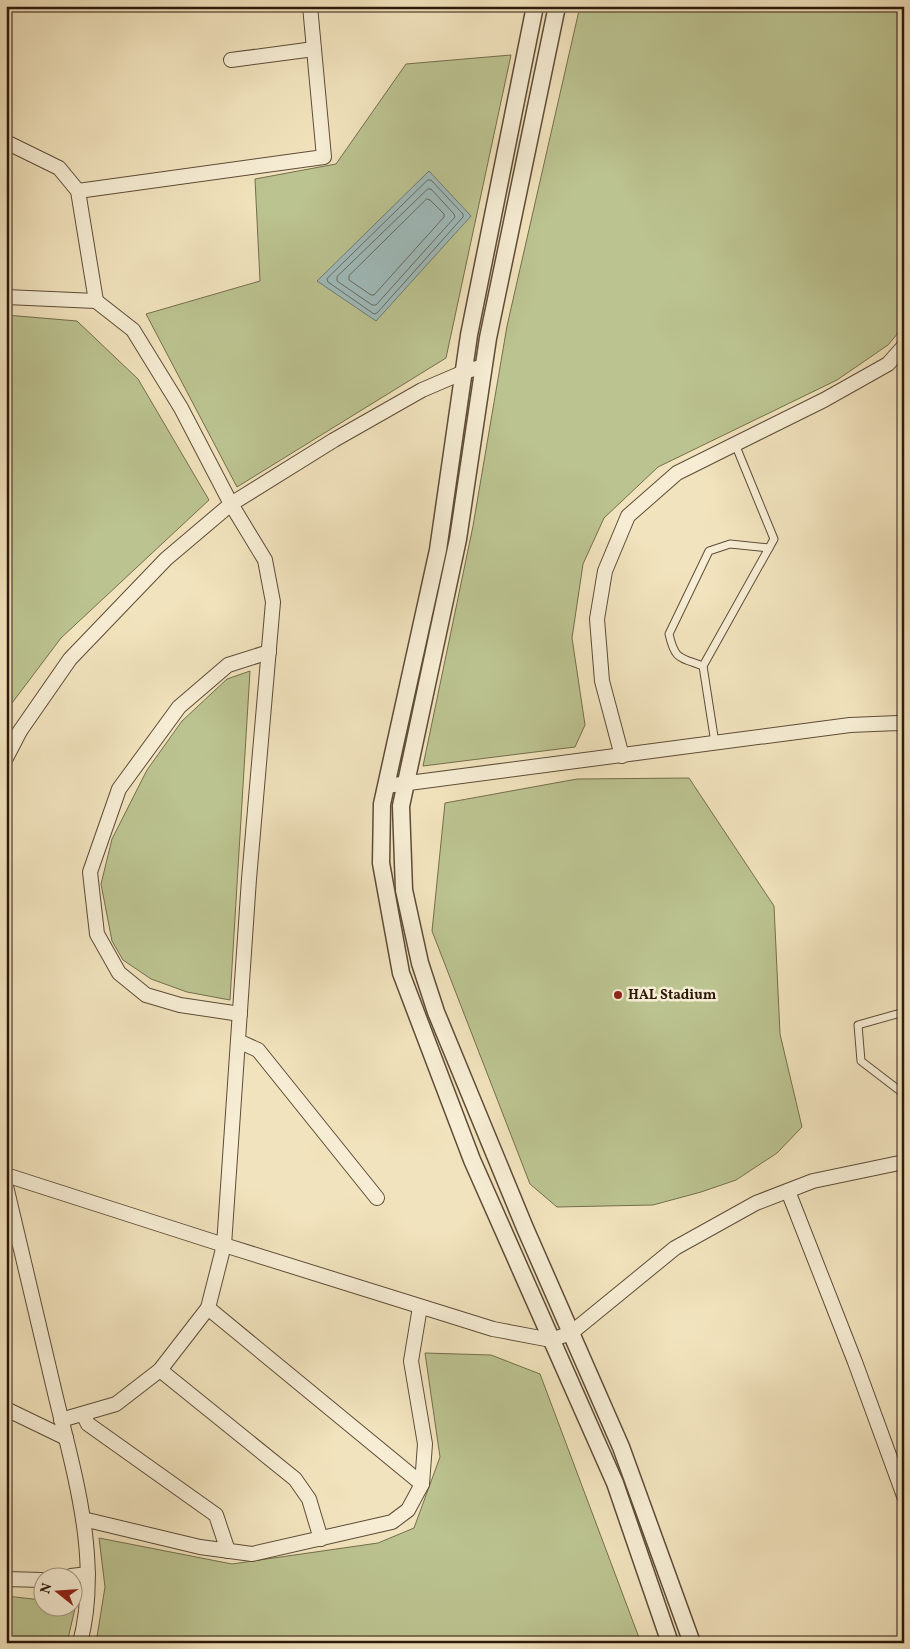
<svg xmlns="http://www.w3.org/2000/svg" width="910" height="1649" viewBox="0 0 910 1649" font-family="Vollkorn,serif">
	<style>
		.green { fill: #bbc390; stroke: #746e4d }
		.water { fill: #9fbbbb; stroke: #717a74 }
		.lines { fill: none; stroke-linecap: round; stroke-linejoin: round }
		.shore { stroke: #666a62; stroke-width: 1 }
		.service-casing { stroke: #5e4c37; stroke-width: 9 }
		.minor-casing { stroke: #5e4c37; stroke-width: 16 }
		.tertiary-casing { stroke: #5e4c37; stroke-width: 19 }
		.service { stroke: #f6edd4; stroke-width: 7 }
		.minor { stroke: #f6edd4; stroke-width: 14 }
		.tertiary { stroke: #f6edd4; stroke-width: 16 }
		.poi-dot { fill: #8f2418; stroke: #f6edd4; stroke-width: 2 }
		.labels { text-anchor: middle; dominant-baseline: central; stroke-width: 5; stroke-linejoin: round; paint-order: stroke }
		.poi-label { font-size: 14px; font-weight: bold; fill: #2d190a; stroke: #f6edd4; text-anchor: start }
	</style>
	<rect width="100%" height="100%" fill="#f1e3bd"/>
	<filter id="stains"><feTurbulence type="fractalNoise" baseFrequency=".004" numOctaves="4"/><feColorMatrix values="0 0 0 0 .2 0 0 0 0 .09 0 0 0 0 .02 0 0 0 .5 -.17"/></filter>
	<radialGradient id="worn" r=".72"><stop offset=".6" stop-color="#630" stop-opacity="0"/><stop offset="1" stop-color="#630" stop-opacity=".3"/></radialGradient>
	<g class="green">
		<path d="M580,6H904V326L888,345L837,380L658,467L604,518L583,564L572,638L585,725L575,747L423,766L473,526L507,326Z"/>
		<path d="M511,55L446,358L237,487L146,314L260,281L255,179L336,164L406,64Z"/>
		<path d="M6,315L77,321L138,379L209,500L61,638L6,711Z"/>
		<path d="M250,671L230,1000L187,992L151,979L123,960L112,941L101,884L112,839L147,770L182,721L227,679Z"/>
		<path d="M689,778L774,906L780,1034L802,1127L777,1153L736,1180L701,1192L653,1205L557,1207L530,1184L432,931L445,803L577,779Z"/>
		<path d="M425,1353L491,1355L540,1374L641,1643H96L105,1587L99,1538L232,1564L378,1543L414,1528L440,1457Z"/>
		<path d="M6,1596L42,1600V1606H72L73,1604H76L67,1643H6Z"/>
	</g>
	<path class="water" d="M429,171L471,216L376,321L317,281Z"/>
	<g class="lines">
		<g class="shore">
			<path d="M428,180H431L463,214V217L377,313L374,314L328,282L327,279Z"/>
			<path d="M428,189H431L454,214L455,217L376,305H372L337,281V277Z"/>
			<path d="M427,199L430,200L444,214V217L374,295H371L349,280V276Z"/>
		</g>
		<g class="service-casing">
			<g id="service">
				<path d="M703,666C679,657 675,660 669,634L709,551L730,544L769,548"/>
				<path d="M715,743L703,666L774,539L735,444"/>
				<path d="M904,1012L858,1025L861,1061L904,1094"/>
				<path d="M6,1241H19"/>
			</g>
		</g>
		<g class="minor-casing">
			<g id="minor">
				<path d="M231,60L314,49"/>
				<path d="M6,142L59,168L78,191L96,301"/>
				<path d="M78,191L324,157L310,6"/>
				<path d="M6,297L96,301L133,330L181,408L231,504L265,560L273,602L249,879L224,1245L208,1308L160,1370L116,1404L61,1420"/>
				<path d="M622,756L602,681L597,619L605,571L628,516L677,473L824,400L888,364L904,346"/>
				<path d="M6,758L20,731L70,659L166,559L231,504L334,440L422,390L464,372L484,366"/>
				<path d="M386,786L850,725L898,723L904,725"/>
				<path d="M240,1014L180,1005L146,995L119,973L97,934L90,872L119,789L179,707L228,665L269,652"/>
				<path d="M238,1041L258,1050L377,1198"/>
				<path d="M6,1175L224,1245L493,1329L551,1340L571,1333L675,1248L756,1203L813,1181L904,1162"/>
				<path d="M6,1186C22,1254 38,1321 54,1389C73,1470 102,1560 80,1643"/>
				<path d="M788,1191L855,1362L904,1496"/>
				<path d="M208,1308L422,1484"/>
				<path d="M160,1370L295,1479L309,1499L321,1539"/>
				<path d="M6,1409L66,1438"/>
				<path d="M83,1414L88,1424L216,1515L228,1551"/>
				<path d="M83,1519L200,1547L252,1554L392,1522L408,1510L422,1484L425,1444L411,1361L420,1307"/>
				<path d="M71,1576L88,1574"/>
				<path d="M6,1579L42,1580"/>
			</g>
		</g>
		<g class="tertiary-casing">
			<g id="tertiary">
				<path d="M535,6L469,335L438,550L382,804L381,863L401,973L472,1160L615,1483L670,1643"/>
				<path d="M557,6L488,338L458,539L401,806L404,890L420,963L436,1012L525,1228L621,1447L692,1643"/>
			</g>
		</g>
		<use href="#service" class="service"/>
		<use href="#minor" class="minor"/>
		<use href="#tertiary" class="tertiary"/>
	</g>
	<circle class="poi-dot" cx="618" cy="995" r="5"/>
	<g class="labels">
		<g class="poi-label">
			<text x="628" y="995">HAL Stadium</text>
		</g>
	</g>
	<rect width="910" height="1649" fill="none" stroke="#f1e3bd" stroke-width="25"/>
	<rect x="8" y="8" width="895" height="1634" fill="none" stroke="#2d190a" stroke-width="2.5"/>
	<rect x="12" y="12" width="885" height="1624" fill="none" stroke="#2d190a"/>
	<g transform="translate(58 1592) rotate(287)"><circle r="24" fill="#f6edd4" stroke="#a69883"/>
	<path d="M0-4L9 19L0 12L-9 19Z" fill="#8f2418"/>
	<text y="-8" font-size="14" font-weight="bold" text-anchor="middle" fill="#2d190a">N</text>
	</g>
	<rect width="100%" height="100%" filter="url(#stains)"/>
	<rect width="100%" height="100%" fill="url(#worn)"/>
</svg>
